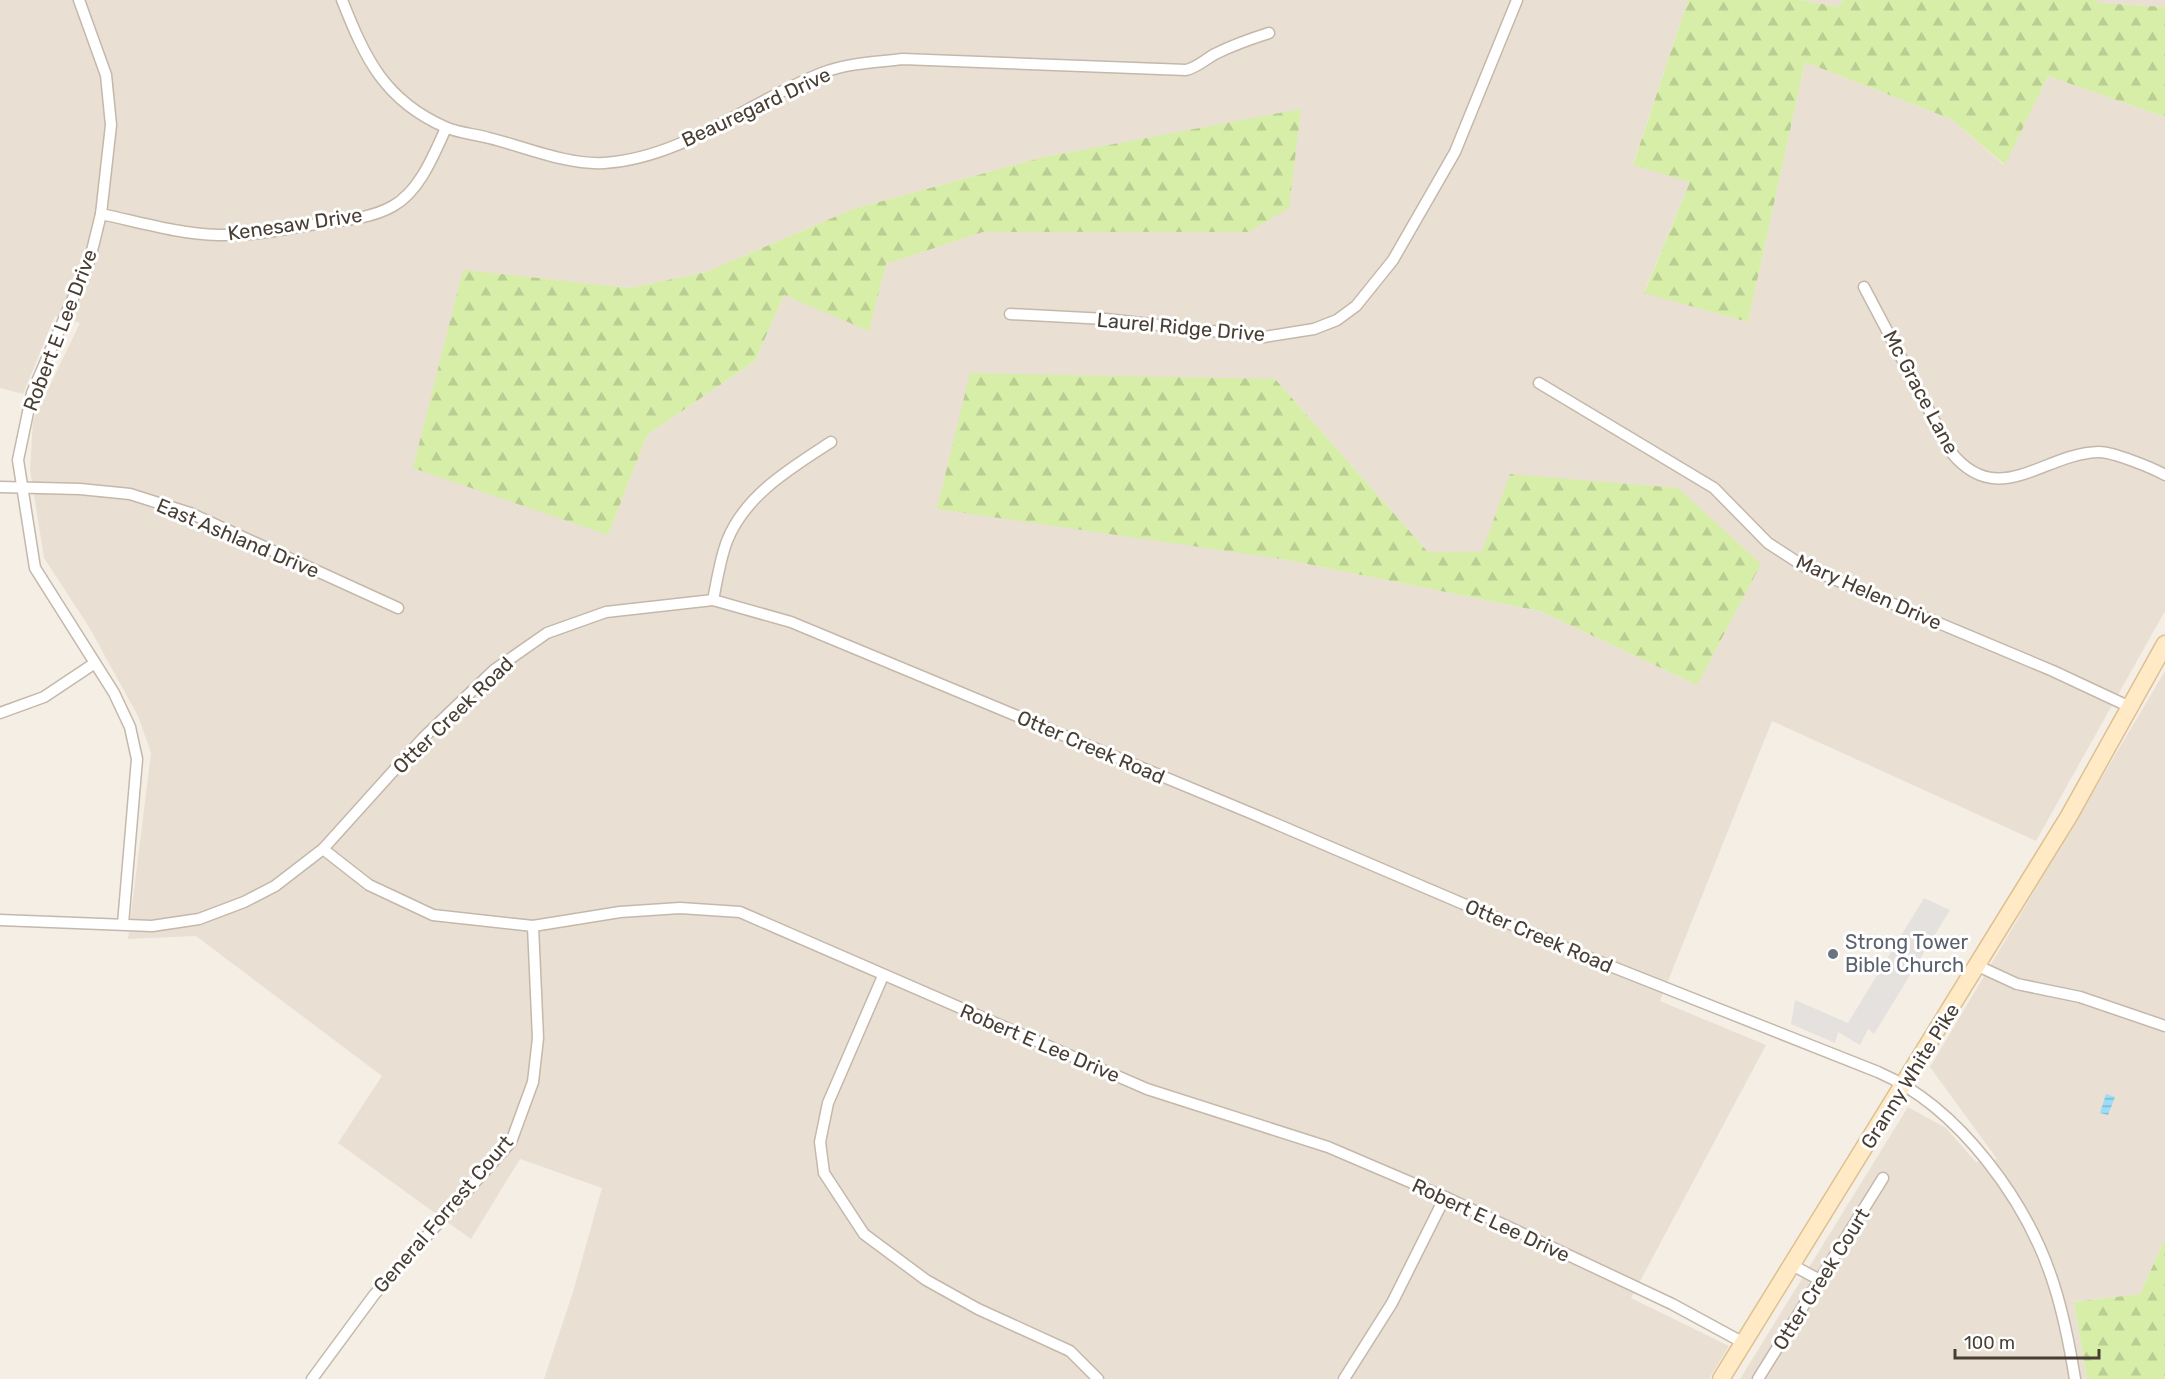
<svg xmlns="http://www.w3.org/2000/svg" width="2165" height="1379" viewBox="0 0 2165 1379" font-family="Rubik,sans-serif">
	<style>
		.residential { fill: #e9e0d3; fill-rule: evenodd }
		.forest { fill: url(#forest-firs) }
		.parking { fill: #e5e1de }
		.water { fill: url(#water-rules) }
		.lines { fill: none; stroke-linecap: round; stroke-linejoin: round }
		.minor-casing { stroke: #c4b8aa; stroke-width: 13 }
		.secondary-casing { stroke: #ddc092; stroke-width: 19 }
		.minor { stroke: #fff; stroke-width: 10 }
		.secondary { stroke: #ffeac5; stroke-width: 16 }
		.worship-dot { fill: #6b7280; stroke: #fff; stroke-width: 2 }
		.labels { text-anchor: middle; dominant-baseline: central; stroke-width: 6; stroke-linejoin: round; paint-order: stroke }
		.street-label { font-size: 20px; fill: #483e34; stroke: #fff }
		.worship-label { font-size: 20px; fill: #5b616d; stroke: #fff; text-anchor: start }
	</style>
	<defs>
		<pattern id="forest-firs" width="22" height="20" patternUnits="userSpaceOnUse" patternTransform="scale(1.5)"><rect width="22" height="20" fill="#d7eea9"/><path d="M5 1l3.5 6h-7zM16 11l3.5 6h-7z" fill="#bacd92"/></pattern>
		<pattern id="water-rules" width="6" height="5" patternUnits="userSpaceOnUse" patternTransform="scale(1.5)"><rect width="6" height="5" fill="#9bddf8"/><path d="M0 2.5h6" fill="none" stroke="#80b5ca"/></pattern>
	</defs>
	<rect width="100%" height="100%" fill="#f5eee5"/>
	<g class="residential">
		<path d="M0,0H1688L1633,164L1690,182L1644,292L1748,322L1805,62L1951,119L2004,165L2048,76L2165,117V611L2036,841L1772,721L1660,1001L1766,1045L1631,1298L1729,1346L1709,1379H544L573,1292L602,1188L520,1159L471,1239L338,1143L382,1076L196,936L128,939L151,753L138,716L89,627L44,558L30,470L33,420L80,323L55,316L23,394L0,388ZM1301,110L1248,232H983L886,264L869,330L784,295L755,361L647,435L608,535L463,271L630,288L706,272L853,209L1044,157ZM1275,379L1428,552H1482L1697,685L1540,611L1282,559Z"/>
		<path d="M1800,0H1843L1838,7Z"/>
		<path d="M2096,0H2165V7L2098,3Z"/>
		<path d="M2165,671V1239L2140,1294L2074,1302L2087,1379H1740L1908,1107L1946,1128L1976,1162L1997,1159L1930,1067Z"/>
	</g>
	<g class="forest">
		<path d="M1688,0H1800L1838,7L1843,0H2096L2099,3L2165,7V117L2048,76L2005,165L1951,119L1805,62L1748,322L1644,293L1690,182L1633,165Z"/>
		<path d="M1301,109L1289,208L1248,232H983L886,264L869,331L784,295L755,361L647,435L608,535L413,468L463,270L630,288L706,272L853,209L1044,157Z"/>
		<path d="M970,373L1275,379L1428,552H1482L1510,474L1678,488L1761,564L1697,685L1540,611L1282,559L937,509Z"/>
		<path d="M2165,1239V1379H2087L2074,1302L2140,1294Z"/>
	</g>
	<path class="parking" d="M1924,898L1950,910L1874,1034L1868,1029L1860,1045L1838,1032L1835,1043L1791,1024L1795,1000L1848,1023Z"/>
	<path class="water" d="M2106,1094L2115,1097L2108,1115L2100,1113Z"/>
	<g class="lines">
		<g class="minor-casing">
			<g id="minor">
				<path d="M79,0L106,75L111,125L101,214L90,259L32,393L18,460L35,568L114,693L130,727L137,759L123,924"/>
				<path d="M342,0C365,58 384,100 445,127C458,133 475,134 489,138C525,147 567,165 604,163C684,158 750,101 822,73C847,63 877,62 903,59L1186,70C1198,67 1204,60 1215,54C1233,45 1250,39 1269,33"/>
				<path d="M101,214C139,222 179,234 218,235C253,236 288,229 322,223C346,220 372,218 393,206C420,191 434,154 446,128"/>
				<path d="M1864,287L1951,452C1998,511 2044,453 2099,452C2113,452 2153,468 2165,475"/>
				<path d="M1010,314L1106,319L1264,337L1314,329L1337,320L1356,306L1393,260L1455,152L1517,0"/>
				<path d="M1539,383L1714,488L1768,543L1805,567L2053,671L2130,707"/>
				<path d="M0,487L80,489L130,494L190,513L398,608"/>
				<path d="M713,600C717,581 720,559 727,541C745,495 791,468 831,442"/>
				<path d="M0,713L44,697L95,663"/>
				<path d="M323,849L369,885L433,915L533,926L620,912L680,908L740,912L1147,1089L1328,1147L1445,1197L1672,1304L1742,1342"/>
				<path d="M0,920L152,926L199,919L244,902L275,886L323,849L423,738L494,670L547,633L606,612L713,600L791,622L1253,814L1585,956L1878,1072C1959,1107 2028,1202 2054,1285C2064,1316 2070,1348 2075,1379"/>
				<path d="M1978,966L2017,984L2080,997L2165,1026"/>
				<path d="M883,976L828,1103L820,1142L824,1173L864,1234L926,1280L978,1309L1070,1351L1098,1379"/>
				<path d="M1792,1265L1820,1280"/>
				<path d="M312,1379L374,1295L511,1142L533,1082L538,1038L533,926"/>
				<path d="M1344,1379L1392,1303L1445,1197"/>
				<path d="M1758,1379L1883,1178"/>
			</g>
		</g>
		<g class="secondary-casing">
			<path id="secondary" d="M1721,1379L2069,816L2165,644"/>
		</g>
		<use href="#minor" class="minor"/>
		<use href="#secondary" class="secondary"/>
	</g>
	<circle class="worship-dot" cx="1833" cy="954" r="6"/>
	<g class="labels">
		<g class="street-label">
			<text transform="translate(756 107) rotate(-25)">Beauregard Drive</text>
			<text transform="translate(295 224) rotate(-8)">Kenesaw Drive</text>
			<text transform="translate(1181 327) rotate(5)">Laurel Ridge Drive</text>
			<text transform="translate(60 330) rotate(-69)">Robert E Lee Drive</text>
			<text transform="translate(1921 392) rotate(62)">Mc Grace Lane</text>
			<text transform="translate(238 538) rotate(23)">East Ashland Drive</text>
			<text transform="translate(1869 592) rotate(24)">Mary Helen Drive</text>
			<text transform="translate(453 715) rotate(-44)">Otter Creek Road</text>
			<text transform="translate(1091 747) rotate(23)">Otter Creek Road</text>
			<text transform="translate(1539 936) rotate(23)">Otter Creek Road</text>
			<text transform="translate(1040 1043) rotate(23)">Robert E Lee Drive</text>
			<text transform="translate(1910 1076) rotate(-58)">Granny White Pike</text>
			<text transform="translate(443 1214) rotate(-49)">General Forrest Court</text>
			<text transform="translate(1491 1220) rotate(25)">Robert E Lee Drive</text>
			<text transform="translate(1821 1279) rotate(-58)">Otter Creek Court</text>
		</g>
		<g class="worship-label">
			<text x="1845" y="942">Strong Tower<tspan x="1845" dy="23">Bible Church</tspan></text>
		</g>
	</g>
	<path d="M1955 1349v9h144v-9" fill="none" stroke="#483e34" stroke-width="3"/>
	<text x="1964" y="1349" font-size="18" fill="#483e34" stroke="#ffffff" stroke-width="4.5" paint-order="stroke">100 m</text>
</svg>
